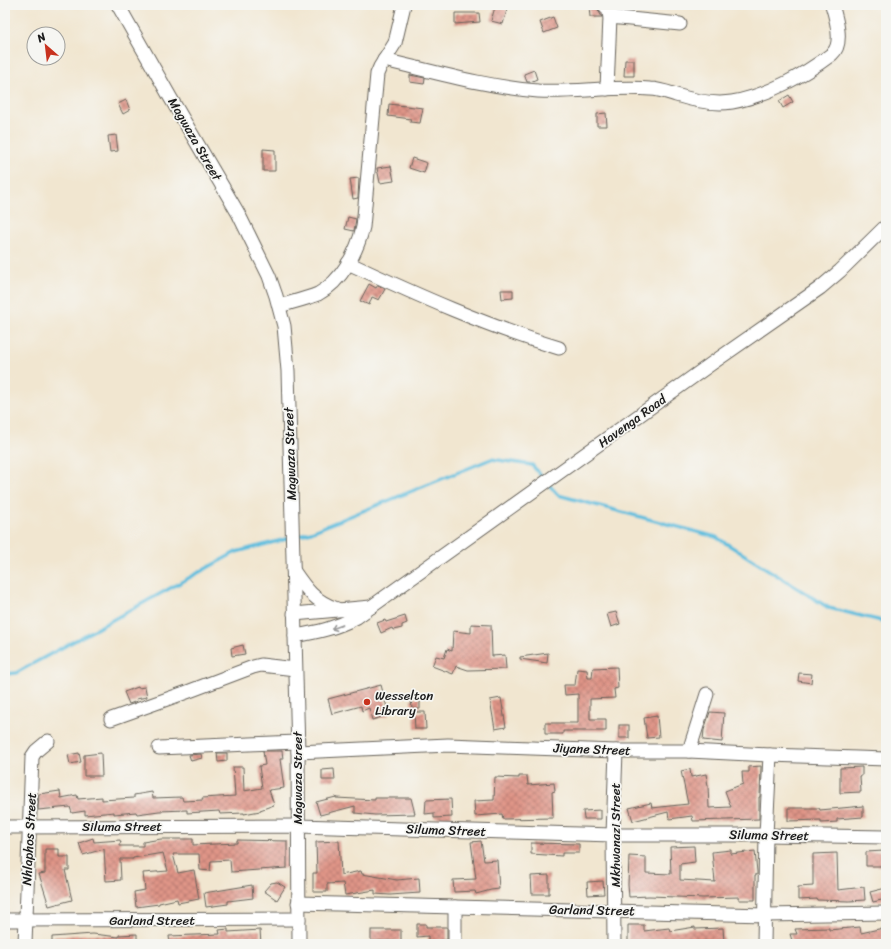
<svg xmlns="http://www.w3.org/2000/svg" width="891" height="949" viewBox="0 0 891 949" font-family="Sriracha,sans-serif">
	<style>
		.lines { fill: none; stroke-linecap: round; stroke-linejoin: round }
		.stream { stroke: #60bede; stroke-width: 3.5 }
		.building { fill: url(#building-cross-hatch) }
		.street-casing { stroke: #67635b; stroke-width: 15 }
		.street { stroke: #fff; stroke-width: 13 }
		.oneway { stroke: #999 }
		.poi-dot { fill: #c8321e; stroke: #f6f6f2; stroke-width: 1.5 }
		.labels { text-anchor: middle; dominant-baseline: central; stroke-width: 3.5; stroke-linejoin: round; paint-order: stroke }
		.street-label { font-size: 13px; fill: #1c1c1c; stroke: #f6f6f2 }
		.poi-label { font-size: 13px; fill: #1c1c1c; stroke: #f6f6f2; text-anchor: start }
	</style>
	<defs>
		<pattern id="building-cross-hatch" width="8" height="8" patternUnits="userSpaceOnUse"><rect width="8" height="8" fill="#df9487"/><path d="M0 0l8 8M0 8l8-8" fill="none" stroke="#b4786e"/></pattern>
	</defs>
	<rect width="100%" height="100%" fill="#f6f6f2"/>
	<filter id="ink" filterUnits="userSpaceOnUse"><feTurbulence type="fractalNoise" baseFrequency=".025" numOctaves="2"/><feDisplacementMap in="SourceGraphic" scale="8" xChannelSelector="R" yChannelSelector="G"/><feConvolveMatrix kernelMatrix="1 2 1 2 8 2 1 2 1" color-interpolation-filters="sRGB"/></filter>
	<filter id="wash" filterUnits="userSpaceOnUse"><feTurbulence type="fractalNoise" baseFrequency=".012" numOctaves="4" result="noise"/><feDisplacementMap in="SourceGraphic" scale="16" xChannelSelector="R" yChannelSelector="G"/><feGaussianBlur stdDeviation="0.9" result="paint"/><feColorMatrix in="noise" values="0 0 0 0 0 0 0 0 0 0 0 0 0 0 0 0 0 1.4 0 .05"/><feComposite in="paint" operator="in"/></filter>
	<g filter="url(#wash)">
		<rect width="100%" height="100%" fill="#f1e6d0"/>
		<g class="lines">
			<g class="stream">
				<path d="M548,484L558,495L716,537L829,608L886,622"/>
				<path d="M296,536L311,532L491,459L532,465L544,479"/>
				<path d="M5,674L16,673L236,552L290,538"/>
			</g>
		</g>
		<g id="blocks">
			<g class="building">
				<path d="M589,6H596L602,17H590Z"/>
				<path d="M495,7L507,10L503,24L491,21Z"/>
				<path d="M455,13H479L480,22L455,24Z"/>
				<path d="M553,17L557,28L544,33L540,22Z"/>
				<path d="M625,60H634V76H624Z"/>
				<path d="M534,70L537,79L530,82H527L524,74Z"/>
				<path d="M410,75L425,78L424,84L410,82Z"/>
				<path d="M789,95L793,102L783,108L779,101Z"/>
				<path d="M126,100L130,110L123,114L118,104Z"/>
				<path d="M389,104L423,108L420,123L410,122L411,119L388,116Z"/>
				<path d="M606,113L607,126H597V114Z"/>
				<path d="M116,135L118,151L110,152L108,136Z"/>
				<path d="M263,149L275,150V171H263Z"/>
				<path d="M412,158L427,163L424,173L409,168Z"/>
				<path d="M391,166L394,181L380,183L377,168Z"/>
				<path d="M359,178L358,198L353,199L350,179Z"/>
				<path d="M348,217L356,219L354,231L345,229Z"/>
				<path d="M369,284L376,288L378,285L385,289L379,300L372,297L369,305L360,301Z"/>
				<path d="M501,290H513V298L502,299Z"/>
				<path d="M616,612L620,624L611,627L607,614Z"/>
				<path d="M405,616L407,623L402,625V628L393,630L392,628L381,633L377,623L385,620L386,622Z"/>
				<path d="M471,624L491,625L492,656L505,655L506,669L468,670L456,666L453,674L432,666L436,656L444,658L447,649L452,651L453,631L471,633Z"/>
				<path d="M243,645L245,654L232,656L231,648Z"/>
				<path d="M548,653L547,663L520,659V657Z"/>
				<path d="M617,667L618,688L614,689L615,698L590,699V719H606V731H563V734H545V723H578V694L565,695L564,685H575L577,669L587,670L588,678H592L593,668Z"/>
				<path d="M799,673L812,674L811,683L798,681Z"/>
				<path d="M381,685L389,715L372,720L369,708L362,711L361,706L332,714L328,699Z"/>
				<path d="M138,687V688L145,687L147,697L136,699L137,701L129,704L124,692Z"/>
				<path d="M420,698V709H412L411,699Z"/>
				<path d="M501,698L506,727L495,729L490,700Z"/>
				<path d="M414,712H425L426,729H415Z"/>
				<path d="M710,712L724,713L722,742L703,740L704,730Z"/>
				<path d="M657,716L659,737L647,738L644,718Z"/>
				<rect x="619" y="725" width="10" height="13"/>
				<path d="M263,751H282L283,759H280L284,788L269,790L274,805L260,810V811L244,814V813L220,814L219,811L187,813V810L159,811L137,814L136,812L114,814V812L85,815V811L72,813L70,807L38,810L39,794L60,791L61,798L77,795L78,799L102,797V800L134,798V795L152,792L153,798L182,797L183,801L203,800L202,798L235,796L233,767H243L244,791L262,788L259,766L265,765Z"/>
				<path d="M79,753L81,762L70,764L68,755Z"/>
				<path d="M101,753L102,776H84V755Z"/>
				<path d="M217,753H227V761L218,762Z"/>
				<path d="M201,754L202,758L191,761L189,755Z"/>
				<path d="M761,766L760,797H759V819L693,821L692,816L669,819L668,812L633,821L629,808L651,803L652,808L688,804L681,771L690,769L691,777L706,774L708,786L709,808L731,807L725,791L743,784L742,772H749V767Z"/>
				<path d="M862,767V776H860L861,792L840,793V768Z"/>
				<path d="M334,769L335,780H322V770Z"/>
				<path d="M519,776H527L528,785L554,783L555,791L552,792L553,818L503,819L502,814L475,816L474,801L494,800L495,777L519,778Z"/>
				<path d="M336,797V798L375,800V798H411L415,814L375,815L355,813V806L320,815L316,802Z"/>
				<path d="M451,799L452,817L434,818V813L425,814L426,800Z"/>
				<path d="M863,806V817L837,819V822L821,823V820L788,821V808H819L820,810Z"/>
				<path d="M601,810V819H584L583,811Z"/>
				<path d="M93,838L94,842L120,840L121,843L119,844V846H143V842L161,839H193V845L237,843V840L287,841V868L231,872L230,860L211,861L210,871L200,870L199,854H173L178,873L194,870L199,899L178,903L177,899L159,903V904L136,907L134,892L145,890L143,873L168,871L163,853L133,858V859H120L121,880L106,881L104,849L83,855L79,843Z"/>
				<path d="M339,841L341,875L361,871L362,874L397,880L419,878L420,893L390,895L375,894V890L345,895L343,883L327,884V892H313V873H317L316,842Z"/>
				<path d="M481,841L484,861L497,860L499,889L491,890L476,894L475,891L454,892L453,880L476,879L471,842Z"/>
				<path d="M531,843L579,844V853H562V856L531,854Z"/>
				<path d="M694,846L695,862L680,864V880L715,882L712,852L731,850V854L755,851L757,872V875H755V900H739V897L703,898L649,896L629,897L628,885L629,856L646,857V873L671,874L670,847Z"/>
				<path d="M45,849H59V857H69V870H65L72,900L49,906L39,874L45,873Z"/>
				<path d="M884,851V866H866V852Z"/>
				<path d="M837,853L838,890L864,887L865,900L849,901L817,900V899L798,900V887L813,886V854Z"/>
				<path d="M549,875V894H532L531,876Z"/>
				<path d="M603,881L604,894L588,895L587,882Z"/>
				<path d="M277,882L285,887L277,900L264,891L271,883Z"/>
				<path d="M252,885L253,898L228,901V904L206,907L204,893Z"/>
				<path d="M886,888V899L873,902L870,892Z"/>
				<path d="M417,924H426V927H447V940L428,941V936L417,937Z"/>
				<path d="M628,925H644V931L669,928L670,931L695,927V929L723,928L724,942L706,943V941L686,944H628Z"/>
				<path d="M860,927L861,933L883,928L886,944H793L790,934H797L795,929L829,928V930Z"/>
				<path d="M228,929V932L260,930L261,944H170L169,936L220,934L219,930Z"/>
				<rect x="371" y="930" width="30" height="11"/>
				<path d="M93,934L119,937V935L137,934V944H52V937Z"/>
			</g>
		</g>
	</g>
	<g filter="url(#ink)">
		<use href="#blocks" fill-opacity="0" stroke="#67635b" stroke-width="1"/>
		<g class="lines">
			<g class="street-casing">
				<g id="street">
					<path d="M118,5L170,97L238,213L269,276L276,296L284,326L288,371L292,520L298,752L299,944"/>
					<path d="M604,5L608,9L610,17L607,89"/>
					<path d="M610,17L680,24"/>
					<path d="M384,60C435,72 486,87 538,91C575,93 613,86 650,89C659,89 667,92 676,95C695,101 713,105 732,102C767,96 804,75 832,54C844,44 836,18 832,5"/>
					<path d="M348,263C417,295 486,326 559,348"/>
					<path d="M279,306C292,302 306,299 318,294C342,281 357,252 363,227L377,74L380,67L395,43L404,5"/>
					<path d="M293,570C306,589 314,601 337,609"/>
					<path d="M294,614L371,607"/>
					<path d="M295,636C318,632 336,628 357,617L711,364L820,288L840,271L886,226"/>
					<path d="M111,719L187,692L253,667L261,665L295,669"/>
					<path d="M159,748L297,742"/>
					<path d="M689,751L707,694"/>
					<path d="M298,752L448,745L616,751H689L770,755L886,759"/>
					<path d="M5,827L298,826L613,835H766L886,837"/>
					<path d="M298,903L765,915L886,913"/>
					<path d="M5,920L299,919"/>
					<path d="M25,944L32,757L36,751L48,741"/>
					<path d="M455,944V907"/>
					<path d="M614,944L613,835L616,751"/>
					<path d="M764,944L766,835L770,755"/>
				</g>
			</g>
			<use href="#street" class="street"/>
		</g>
		<defs><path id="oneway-shaft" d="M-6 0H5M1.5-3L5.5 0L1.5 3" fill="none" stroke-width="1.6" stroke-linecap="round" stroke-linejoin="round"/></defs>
		<use class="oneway" href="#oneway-shaft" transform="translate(337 627) rotate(160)"/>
	</g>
	<circle class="poi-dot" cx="367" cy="702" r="4"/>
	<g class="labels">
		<g class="street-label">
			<text transform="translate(195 139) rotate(60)">Magwaza Street</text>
			<text transform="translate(632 421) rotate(-36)">Havenga Road</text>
			<text transform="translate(290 454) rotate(-92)">Magwaza Street</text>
			<text transform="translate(592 749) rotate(2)">Jiyane Street</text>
			<text transform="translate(297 778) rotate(-90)">Magwaza Street</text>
			<text x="122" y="826">Siluma Street</text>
			<text transform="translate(446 830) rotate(2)">Siluma Street</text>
			<text transform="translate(615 835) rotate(-90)">Mkhwanazi Street</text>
			<text transform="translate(769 835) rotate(1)">Siluma Street</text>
			<text transform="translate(29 839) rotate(-87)">Nhlaphos Street</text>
			<text transform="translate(592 910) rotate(1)">Garland Street</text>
			<text x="152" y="920">Garland Street</text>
		</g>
		<g class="poi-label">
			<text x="375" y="695">Wesselton<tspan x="375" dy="15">Library</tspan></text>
		</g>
	</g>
	<rect width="891" height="949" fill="none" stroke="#f6f6f2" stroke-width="20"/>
	<g transform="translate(46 46) rotate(332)"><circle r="19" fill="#f6f6f2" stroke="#9f9f9c"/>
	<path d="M0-3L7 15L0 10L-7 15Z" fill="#c8321e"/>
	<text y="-6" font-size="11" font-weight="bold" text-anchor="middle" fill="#1c1c1c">N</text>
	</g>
</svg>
